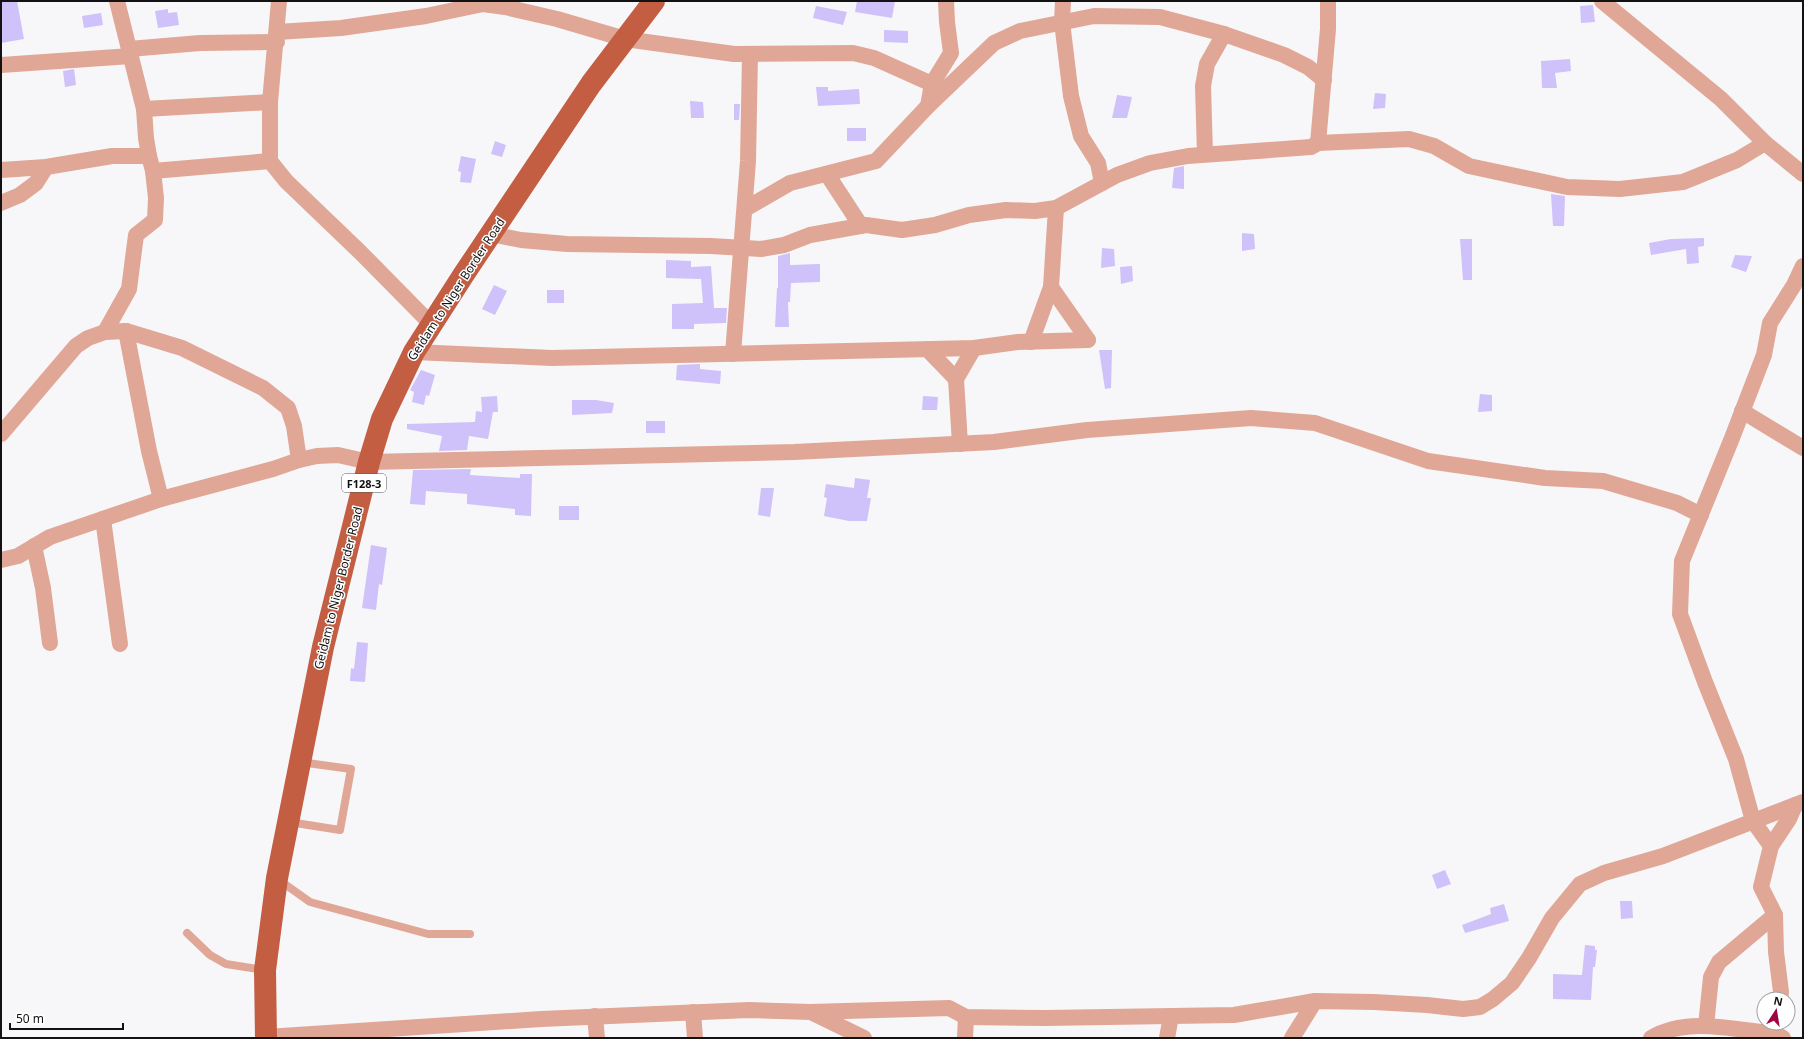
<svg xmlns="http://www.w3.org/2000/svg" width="1804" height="1039" viewBox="0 0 1804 1039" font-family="'Noto Sans',sans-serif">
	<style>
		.building { fill: #cfc1fa }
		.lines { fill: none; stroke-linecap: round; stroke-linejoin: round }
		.service { stroke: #e0a797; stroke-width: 8 }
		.minor { stroke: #e0a797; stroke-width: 16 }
		.primary { stroke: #c35e43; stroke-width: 22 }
		.labels { text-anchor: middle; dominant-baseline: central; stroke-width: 3; stroke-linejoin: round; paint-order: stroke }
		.shield { fill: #fff; stroke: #59595a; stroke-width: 1 }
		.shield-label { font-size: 11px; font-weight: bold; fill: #121213 }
		.street-label { font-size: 12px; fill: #121213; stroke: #fff }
	</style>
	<rect width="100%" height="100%" fill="#f7f7f9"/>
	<g class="building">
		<path d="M1,1H17L24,39L1,43Z"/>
		<path d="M857,1H895L892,18L855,12Z"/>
		<path d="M1593,5L1595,22L1581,23L1580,6Z"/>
		<path d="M816,6L847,12L843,25L813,18Z"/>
		<path d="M168,9V13L177,12L179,25L158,28L155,11Z"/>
		<path d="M101,13L103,25L84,28L82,16Z"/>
		<path d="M884,30L908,31V43L884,42Z"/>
		<path d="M1570,59L1571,71L1555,73L1557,88H1542L1541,61Z"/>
		<path d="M74,69L76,85L65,87L63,71Z"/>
		<path d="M816,87H828V91L859,89L860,104L818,106Z"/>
		<path d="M1375,93L1386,94L1385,108L1373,109Z"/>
		<path d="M1117,95L1132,97L1127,118H1112Z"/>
		<path d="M690,101L703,102L704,118H691Z"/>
		<path d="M734,104H740L739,120H734Z"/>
		<rect x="847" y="128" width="19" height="13"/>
		<path d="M495,141L506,145L502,157L491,154Z"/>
		<path d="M461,156L476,159L471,183L460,182L461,172L458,171Z"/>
		<path d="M1184,166V189L1172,188L1174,168Z"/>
		<path d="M1551,194L1565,196L1564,226H1553Z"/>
		<path d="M1242,233L1254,234L1255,249L1242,251Z"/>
		<path d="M1704,238V246L1698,247L1699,263L1687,264L1686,249L1651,255L1649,243L1671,239Z"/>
		<path d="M1460,239H1472V280H1463Z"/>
		<path d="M1102,248L1114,249L1115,266L1101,268Z"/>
		<path d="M790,253V265L820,264V282L791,283L790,302H788L789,327H775L777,288H778V256Z"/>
		<path d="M1735,255L1752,256L1746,272L1731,267Z"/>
		<path d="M666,260L691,261V267L711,266L714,308H727L726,323L694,324V329H672V304L703,303L701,279L666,278Z"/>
		<path d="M1132,266L1133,281L1121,284L1120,267Z"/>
		<path d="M494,285L507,291L495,315L482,309Z"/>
		<rect x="547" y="290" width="17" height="13"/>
		<path d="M1099,350H1112L1111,388L1105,389Z"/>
		<path d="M700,364V369L721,371L720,384L676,380L677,365Z"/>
		<path d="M421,370L435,375L429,396L426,395L424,405L412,402L414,392L410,390Z"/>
		<path d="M1480,394L1492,395V411L1478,412Z"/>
		<path d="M497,396L498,412H493L488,439L469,436L467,450L439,451L442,436L407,429V424L475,422L476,411L482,412L481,397Z"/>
		<path d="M923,396L938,397L937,410H922Z"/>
		<path d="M572,400H596L614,403L612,413L572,415Z"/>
		<rect x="646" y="421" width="19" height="12"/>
		<path d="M471,469L470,475L520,478V474H532L531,516L515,515V509L467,504V494L426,491L425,505L410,504L413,470Z"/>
		<path d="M855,478L870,480L867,498H871L867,521H849L824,516L827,498L824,497L826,484L854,488Z"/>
		<path d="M761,488H774L770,517L758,515Z"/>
		<rect x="559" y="506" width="20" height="14"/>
		<path d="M371,545L387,548L382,585L379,584L376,610L362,608Z"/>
		<path d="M357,642L368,643L365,682L350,681L351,668L354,669Z"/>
		<path d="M1445,870L1451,884L1437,889L1432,875Z"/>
		<path d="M1620,901H1632L1633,918L1621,919Z"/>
		<path d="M1504,904L1509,921L1465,933L1462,925L1491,914L1490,908Z"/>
		<path d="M1585,945L1595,946V950H1597L1595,967H1593L1591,1000L1553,999V974L1582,975Z"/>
	</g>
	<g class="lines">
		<g class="service">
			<path d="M289,822L340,830L351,769L300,762"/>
			<path d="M279,880L310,902L428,934H470"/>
			<path d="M187,933L210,955L226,964L264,970"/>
		</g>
		<g class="minor">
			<path d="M279,1L270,102V161L286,181L360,252L432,325"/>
			<path d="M1063,1L1062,22L1071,96L1081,136L1098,163L1102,183"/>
			<path d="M1602,1L1721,99L1765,143L1803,174"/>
			<path d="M277,32L341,28L426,16L483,4L505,7L557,19L625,39L734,54L853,53L874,58L932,84"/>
			<path d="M129,49L200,43L277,42"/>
			<path d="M1,65L131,56"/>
			<path d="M928,106L994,43L1020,31L1094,16L1160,17L1224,34L1284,55L1308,67L1324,80"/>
			<path d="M144,109L270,102"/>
			<path d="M1318,143L1328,29V1"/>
			<path d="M1205,154L1203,86L1207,64L1224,34"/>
			<path d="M1,170L46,167L112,156H149"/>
			<path d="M153,171L270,161"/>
			<path d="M827,174L861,226"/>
			<path d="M1,203L20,195L36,183L46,167"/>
			<path d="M745,209L790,183L876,161L928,106L932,84L951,53L947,22L946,1"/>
			<path d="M491,234L521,240L567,244L711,246L761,249L784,245L810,235L866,225L902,230L935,225L969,215L1006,210L1035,211L1056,208L1117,175L1150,163L1188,156L1311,147L1318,143L1409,139L1434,146L1469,166L1567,187L1620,189L1683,182L1737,160L1765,143"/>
			<path d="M1051,287L1088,340"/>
			<path d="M126,331L149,451L161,499"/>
			<path d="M105,332L129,289L136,235L155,220L156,198L153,171L149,156L146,138L144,109L117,1"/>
			<path d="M1031,342L1051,287L1056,208"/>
			<path d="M927,349L956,379"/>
			<path d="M414,352L552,358L974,348L1018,342L1088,340"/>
			<path d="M733,354L748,161L750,55"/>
			<path d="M1742,411L1803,448"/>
			<path d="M1,434L76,346L88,338L105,332L126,331L182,348L263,388L288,408L294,426L299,460"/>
			<path d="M960,444L956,379L974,348"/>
			<path d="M103,519L120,644"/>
			<path d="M34,546L43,588L50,643"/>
			<path d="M1,560L18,556L50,537L161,499L273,469L299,460L317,456L338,455L369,462L794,452L994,442L1087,430L1251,418L1315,423L1428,461L1545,478L1603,481L1677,503L1701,515"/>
			<path d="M1771,846L1753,821L1736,759L1705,682L1680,614L1682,561L1732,438L1764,355L1770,323L1794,285L1803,266"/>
			<path d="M1780,999L1781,992L1776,952L1775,915L1761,887L1771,846L1789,819L1795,805"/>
			<path d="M693,1012L695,1038"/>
			<path d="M813,1013L864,1038"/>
			<path d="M595,1016L597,1038"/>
			<path d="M1706,1026L1711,977L1719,962L1775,915"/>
			<path d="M266,1037L541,1019L749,1010L810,1012L949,1008L966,1017L1045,1018L1234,1015L1315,1001L1374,1002L1427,1005L1463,1009L1480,1007L1493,999L1512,983L1529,958L1552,918L1580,884L1604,873L1663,856L1803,802"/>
			<path d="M965,1038L966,1017"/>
			<path d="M1167,1038L1171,1016"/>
			<path d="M1292,1038L1315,1001"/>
			<path d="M1651,1038C1687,1016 1736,1030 1776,1034L1783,1038"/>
		</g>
		<path class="primary" d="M266,1038L265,970L277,878L323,647L369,462L382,419L414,352L464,274L591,84L654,1"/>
	</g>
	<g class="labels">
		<rect class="shield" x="342" y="474" width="44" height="18" rx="3"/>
		<g class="shield-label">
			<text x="364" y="483">F128-3</text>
		</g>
		<g class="street-label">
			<text transform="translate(456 289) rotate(-57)">Geidam to Niger Border Road</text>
			<text transform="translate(338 588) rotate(-76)">Geidam to Niger Border Road</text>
		</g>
	</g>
	<rect width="1804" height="1039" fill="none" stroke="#121213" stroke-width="4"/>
	<g transform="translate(1776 1011) rotate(12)"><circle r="19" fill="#ffffff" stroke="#a0a0a1"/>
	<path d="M0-3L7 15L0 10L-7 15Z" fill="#a10442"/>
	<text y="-6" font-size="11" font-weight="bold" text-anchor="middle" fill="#121213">N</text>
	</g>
	<path d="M10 1023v6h113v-6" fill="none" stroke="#121213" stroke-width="2"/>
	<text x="16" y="1023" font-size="12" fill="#121213" stroke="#ffffff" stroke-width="3" paint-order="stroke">50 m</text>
</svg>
